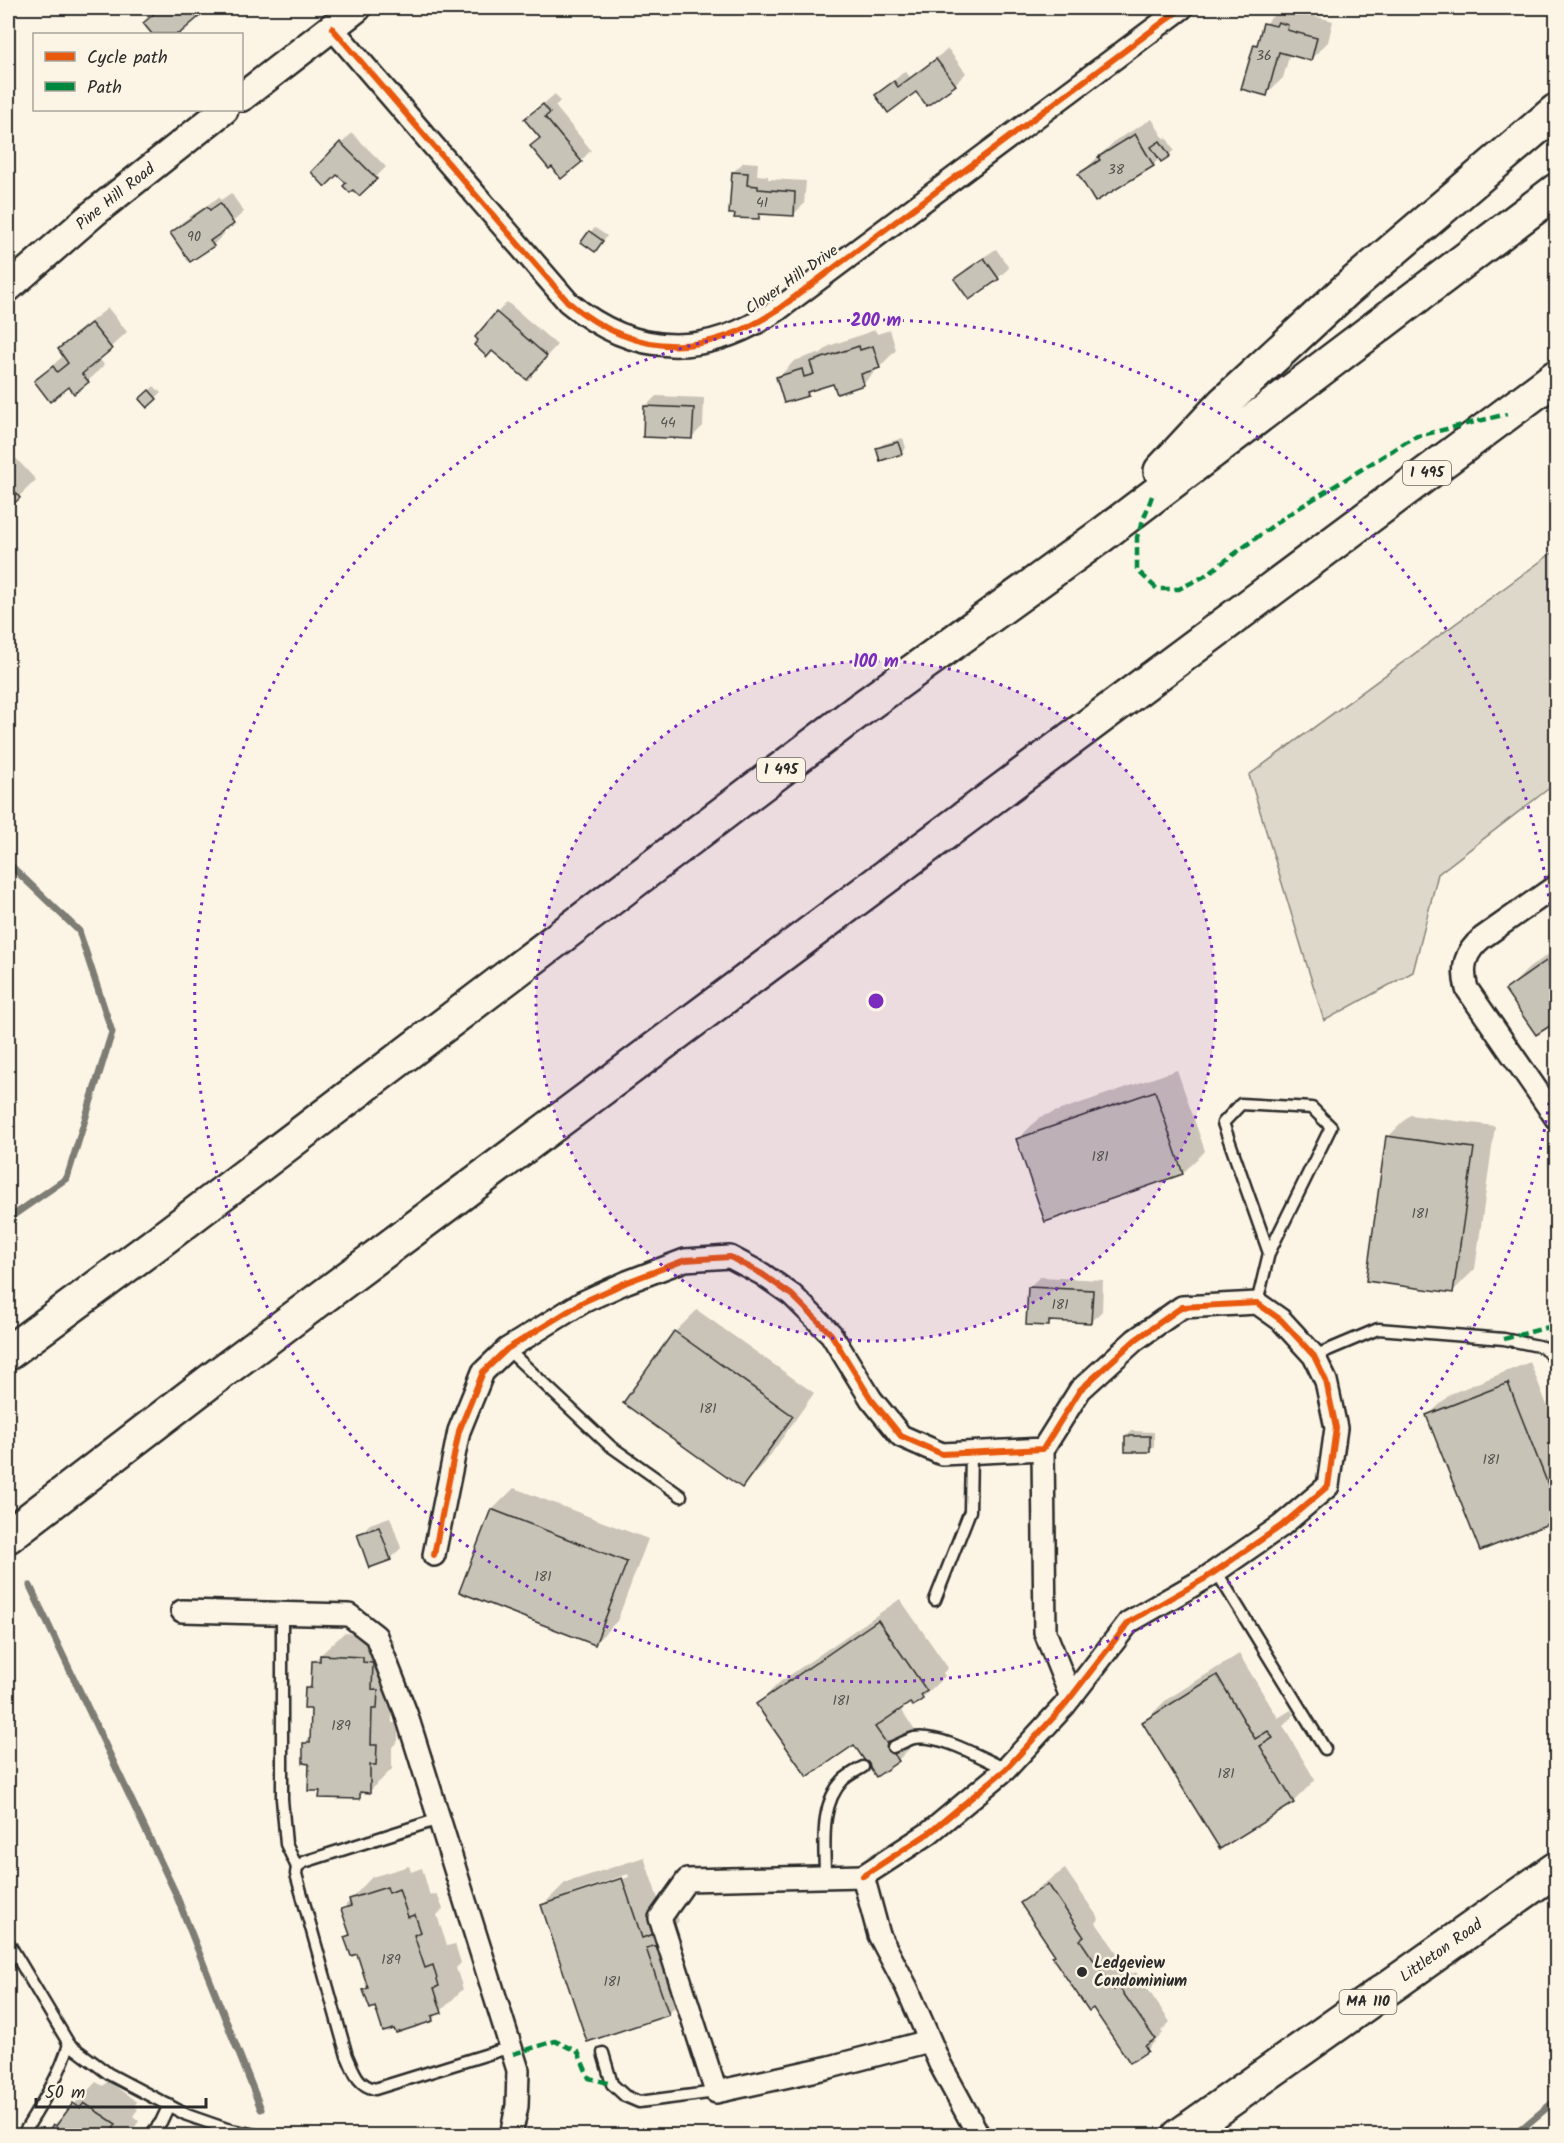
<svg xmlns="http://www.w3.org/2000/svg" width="1564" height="2143" viewBox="0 0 1564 2143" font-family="Kalam,sans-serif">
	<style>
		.green { fill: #ded8ca; stroke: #84827a; stroke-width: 1.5 }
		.shadow { fill: #0003; fill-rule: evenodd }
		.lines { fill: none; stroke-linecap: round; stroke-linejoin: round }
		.stream { stroke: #7d7b74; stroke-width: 7 }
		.building { fill: #c8c3b7; stroke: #2b2b2b; stroke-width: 1.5 }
		.service-casing { stroke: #2b2b2b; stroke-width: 15 }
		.minor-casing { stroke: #2b2b2b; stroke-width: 26 }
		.tertiary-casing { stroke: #2b2b2b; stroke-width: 32 }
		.primary-casing { stroke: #2b2b2b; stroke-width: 38 }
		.motorway-casing { stroke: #2b2b2b; stroke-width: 38 }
		.service { stroke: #fcf5e5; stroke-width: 10 }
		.minor { stroke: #fcf5e5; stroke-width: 21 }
		.tertiary { stroke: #fcf5e5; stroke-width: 27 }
		.primary { stroke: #fcf5e5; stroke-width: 33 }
		.motorway { stroke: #fcf5e5; stroke-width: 33 }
		.quiet { stroke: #00873e; stroke-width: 4.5; stroke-dasharray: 9 4.5; stroke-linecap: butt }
		.cycleway-casing { stroke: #fcf5e5; stroke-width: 10 }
		.cycleway { stroke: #e8590c; stroke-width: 6 }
		.ring { fill: none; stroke: #7b2cbf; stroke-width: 3; stroke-dasharray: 3 6 }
		.poi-dot { fill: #2b2b2b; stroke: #fcf5e5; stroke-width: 2 }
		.labels { text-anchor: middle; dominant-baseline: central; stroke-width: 5; stroke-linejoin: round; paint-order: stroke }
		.number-label { font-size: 14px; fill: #52514e }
		.shield { fill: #fcf5e5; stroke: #6a6863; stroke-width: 1.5 }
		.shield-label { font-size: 15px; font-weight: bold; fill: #2b2b2b }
		.street-label { font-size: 16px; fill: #2b2b2b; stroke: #fcf5e5 }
		.poi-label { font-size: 16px; font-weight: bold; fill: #2b2b2b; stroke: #fcf5e5; text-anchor: start }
		.centre { fill: #7b2cbf; stroke: #fcf5e5; stroke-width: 3 }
		.ring-label { font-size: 18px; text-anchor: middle; font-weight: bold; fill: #7b2cbf; stroke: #fcf5e5; stroke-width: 5; stroke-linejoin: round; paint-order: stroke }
	</style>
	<rect width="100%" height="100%" fill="#fcf5e5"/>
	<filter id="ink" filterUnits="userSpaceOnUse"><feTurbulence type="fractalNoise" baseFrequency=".0167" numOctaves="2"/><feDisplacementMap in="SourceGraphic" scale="12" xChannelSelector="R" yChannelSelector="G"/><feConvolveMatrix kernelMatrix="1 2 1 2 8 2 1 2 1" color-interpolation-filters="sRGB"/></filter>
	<g filter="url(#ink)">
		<path class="green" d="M1556,550V783L1438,874L1413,972L1324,1021L1249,775Z"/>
		<g class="shadow">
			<path d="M161,8H207L176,34H154L145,23Z"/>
			<path d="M1050,8H1061L1057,11Z"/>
			<path d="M1281,8L1292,10L1294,8H1304L1302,13L1333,21L1328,42L1311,59L1290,53L1283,78L1266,94L1255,45L1260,39L1265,24Z"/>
			<path d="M948,49L966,73L955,84L877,95L905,71L910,77Z"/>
			<path d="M555,94L560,101L555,106L591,150L581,161L541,137L526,119Z"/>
			<path d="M1152,119L1164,139L1166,137L1174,150L1169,155L1162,160L1160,158L1153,165L1080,174L1116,140Z"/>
			<path d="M352,133L386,167L359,194L337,173L313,172Z"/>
			<path d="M744,162L758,163L757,175L768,176V179L806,181L804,204L794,214L763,213L758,218L733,172Z"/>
			<path d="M231,193L244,212L222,231L224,234L213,245L190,260L172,233L182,222L219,197L221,200Z"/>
			<path d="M595,228L607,236L600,245L590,232Z"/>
			<path d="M996,249L1009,268L998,278L956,279L967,268Z"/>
			<path d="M507,302L557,345L527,378L497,313Z"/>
			<path d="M108,308L127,332L99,358L104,365L88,381L69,385L36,381L64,355L60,349L76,333Z"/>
			<path d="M875,330L877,334L890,330L896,350L863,384L834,382L813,389L808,394L778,378L794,361L818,353L819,355L829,346Z"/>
			<path d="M154,386L161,393L147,406L141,399Z"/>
			<path d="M656,396L704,398L703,426L692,437L645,407Z"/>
			<path d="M903,438L906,448L901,453L878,449L883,444Z"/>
			<path d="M12,454L36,480L8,507V458Z"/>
			<path d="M1556,949V1020L1537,1033L1507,990L1529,968Z"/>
			<path d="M1177,1070L1205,1151L1183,1173L1018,1139L1040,1117Z"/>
			<path d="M1410,1115L1495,1126L1475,1269L1453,1291L1388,1137Z"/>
			<path d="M1040,1277L1103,1280L1102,1311L1091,1322L1054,1320L1048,1325L1029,1287Z"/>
			<path d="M697,1310L814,1393L764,1464L742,1486L625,1402L675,1332Z"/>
			<path d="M1530,1362L1556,1428V1519L1481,1549L1428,1416L1450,1394Z"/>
			<path d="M1132,1431L1154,1432V1446L1149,1451L1127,1436Z"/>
			<path d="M514,1488L648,1539L617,1621L595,1643L492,1510Z"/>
			<path d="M390,1517L401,1548L390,1559L359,1535L370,1524Z"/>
			<path d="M900,1599L948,1668L943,1673L945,1676L922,1698L913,1704L911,1701L900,1708L920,1738L898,1760L758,1704L780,1682Z"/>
			<path d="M344,1633L385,1635V1641H394L392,1723H398V1741L392,1747V1769L370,1791H366L359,1797L321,1790L305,1743L311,1737L312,1708L307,1689L312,1683L313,1662Z"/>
			<path d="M1239,1654L1278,1718L1291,1710L1294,1715L1283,1726L1315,1780L1293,1802L1220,1846L1144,1722L1166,1700Z"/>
			<path d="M644,1857L664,1917L676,1912L679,1921L670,1930L690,1991L668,2014L542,1906L565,1883ZM628,1874L629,1877L567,1898V1895Z"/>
			<path d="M409,1866L411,1872L422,1868L430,1896L437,1894L443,1909L437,1915L447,1946L455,1944L461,1963L456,1968L463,1989L432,2020L376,2005L365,1990L369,1986L358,1952L346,1937L351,1932L343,1909L350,1900L372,1877Z"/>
			<path d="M1065,1869L1099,1919L1096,1923L1132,1974L1136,1972L1170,2022L1161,2031L1163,2033L1147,2050L1093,2006L1022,1904L1039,1887Z"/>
			<path d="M108,2081L137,2102L134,2106L138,2109L133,2116L139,2121L129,2135L46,2136L54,2125L96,2082L103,2086Z"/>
		</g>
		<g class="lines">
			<g class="stream">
				<path d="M8,863L79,931L112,1032L67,1178L8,1219"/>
				<path d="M30,1586L175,1892L261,2109"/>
				<path d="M1513,2136L1556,2100"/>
			</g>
		</g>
		<g class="building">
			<path d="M161,8H195L201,15L179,34H152L143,23Z"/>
			<path d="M1278,22L1288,25L1287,30L1317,38L1311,61L1279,52L1267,96L1241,89L1254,44L1257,45L1263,23L1276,26Z"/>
			<path d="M936,59L956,85L927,106L916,92L888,113L875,95L894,81L898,87Z"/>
			<path d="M543,104L550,113L545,117L582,162L561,179L552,167L549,169L530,146L540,138L524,119Z"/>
			<path d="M1135,134L1154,166L1095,202L1078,174L1100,160L1098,157Z"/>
			<path d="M1160,141L1170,156L1161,162L1151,147Z"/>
			<path d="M340,142L377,179L359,196L353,190L350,193L343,186L346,183L337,175L325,187L311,172Z"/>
			<path d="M732,172L748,173L747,185L758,186V189L795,192L794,216L759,214V219L734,218L735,214H729Z"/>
			<path d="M220,203L234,224L210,241L214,246L190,262L170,233L207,207L210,210Z"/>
			<path d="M589,231L603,241L595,252L581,242Z"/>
			<path d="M984,258L999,279L969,300L954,279Z"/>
			<path d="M496,312L547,356L527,380L492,351L487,357L474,345L478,340L475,337Z"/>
			<path d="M91,323L112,349L82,374L89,382L74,394L69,387L50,402L34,381L53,366L57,372L68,363L58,349Z"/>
			<path d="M859,346L860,350L873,346L880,368L861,374L864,385L837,394L833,384L807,392L808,396L784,403L776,377L802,369L804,377L814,374L810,362Z"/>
			<path d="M149,390L157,399L147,408L139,399Z"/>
			<path d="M644,406L694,408L692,439L643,437Z"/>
			<path d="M898,442L902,454L880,461L876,448Z"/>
			<path d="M8,483L20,498L8,509Z"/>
			<path d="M1546,961L1556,976V1022L1536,1035L1505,990Z"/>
			<path d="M1155,1091L1183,1174L1045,1222L1016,1139Z"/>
			<path d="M1386,1136L1474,1148L1453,1293L1366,1281Z"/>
			<path d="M1028,1287L1093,1290L1091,1323L1049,1321V1326L1026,1325Z"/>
			<path d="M674,1331L793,1416L742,1488L623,1403Z"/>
			<path d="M1508,1383L1556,1505V1521L1480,1551L1426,1415Z"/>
			<rect x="1125" y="1436" width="25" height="16"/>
			<path d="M491,1509L627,1562L595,1645L459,1592Z"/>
			<path d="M379,1527L391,1560L369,1568L357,1534Z"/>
			<path d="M878,1620L927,1691L921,1695L923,1699L913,1706L910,1703L875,1727L899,1761L876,1777L854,1745L807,1777L756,1704Z"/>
			<path d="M320,1655L363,1657V1662L373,1663L372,1689L378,1690L377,1709H372L371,1745H377L376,1765H370V1793L360,1792V1799L319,1798L320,1791H308L309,1764L303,1763V1743H310L311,1709H304L305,1688H311L312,1661H320Z"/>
			<path d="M1217,1675L1255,1739L1268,1731L1273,1738L1260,1746L1294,1803L1220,1849L1142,1722Z"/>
			<path d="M622,1878L642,1938L654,1934L658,1945L646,1948L669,2015L587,2042L541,1905Z"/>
			<path d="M1048,1884L1084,1937L1080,1940L1114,1990L1119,1987L1155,2039L1145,2046L1148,2051L1130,2063L1093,2008L1089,2011L1052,1957L1055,1955L1020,1903Z"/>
			<path d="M387,1887L389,1893L399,1889L408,1917L415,1915L421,1932L414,1935L425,1968L433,1965L439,1986L434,1988L442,2013L432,2016L433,2021L396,2033L394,2029L383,2032L375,2007L370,2009L363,1990L368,1988L357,1954L351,1956L344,1937L350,1935L341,1909L351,1906L349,1899Z"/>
			<path d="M73,2103L80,2108L84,2103L116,2124L113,2129L117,2132L115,2136H45L53,2124L56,2126Z"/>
		</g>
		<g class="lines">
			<g class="service-casing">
				<g id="service">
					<path d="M1257,1303L1269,1253L1331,1127L1312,1108L1241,1104L1223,1123L1269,1253"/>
					<path d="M507,1349L609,1445L681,1496"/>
					<path d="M1314,1356L1378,1329L1504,1339L1543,1347L1556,1361"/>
					<path d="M1216,1571L1325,1749"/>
					<path d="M935,1600L970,1511L971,1452"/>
					<path d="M282,1613V1799L286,1844L297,1867"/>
					<path d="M893,1747C900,1744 907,1740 914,1738C942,1734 981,1758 1006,1769"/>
					<path d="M439,1819L304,1862L297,1867L296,1874L347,2056C354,2071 357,2085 375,2089L511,2047"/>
					<path d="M825,1877C825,1845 819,1805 843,1780C848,1775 856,1771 863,1767"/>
					<path d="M8,1942L69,2044L109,2074L187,2115L227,2129L261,2136"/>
					<path d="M603,2053L612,2084L625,2096L639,2102L716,2092"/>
					<path d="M22,2136C40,2106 59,2078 69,2044"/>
					<path d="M150,2136L161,2122L169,2105"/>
				</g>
			</g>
			<g class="minor-casing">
				<g id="minor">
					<path d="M332,28L568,302C635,358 705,358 776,311L1182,8"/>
					<path d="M1556,886L1482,938C1465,952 1461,967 1467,989L1556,1118"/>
					<path d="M1043,1449L1045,1632L1071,1697"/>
					<path d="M434,1555L459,1431L483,1372L507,1349L583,1302L627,1282L685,1260L730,1257L762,1274L792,1295L831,1334L871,1399L901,1436L942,1454L1043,1449L1080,1390L1135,1340L1182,1307L1257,1303L1281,1320L1314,1356L1326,1381L1336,1428L1328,1486L1281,1526L1206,1578L1129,1622L1064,1706L1006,1769L929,1833L863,1876"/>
					<path d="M182,1611L349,1615L376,1636L406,1713L518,2070L517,2106L511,2136"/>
					<path d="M929,2041L830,2067L716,2092L660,1918L687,1880L863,1876L879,1935L907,1988L940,2064L979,2136"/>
				</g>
			</g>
			<g class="tertiary-casing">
				<g id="tertiary">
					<path d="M242,97L357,8"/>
					<path id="s1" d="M8,288L94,213L224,110"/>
				</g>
			</g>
			<g class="primary-casing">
				<g id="primary">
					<path id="s2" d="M1179,2136L1556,1869"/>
				</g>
			</g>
			<g class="motorway-casing">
				<g id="motorway">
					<path d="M1161,471L1224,403L1346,290L1556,111"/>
					<path d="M8,1353L153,1246L858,711L1102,535L1556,191"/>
					<path d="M8,1536L222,1372L1556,377"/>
				</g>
			</g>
			<use href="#service" class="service"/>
			<use href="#minor" class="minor"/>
			<use href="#tertiary" class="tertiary"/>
			<use href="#primary" class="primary"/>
			<use href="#motorway" class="motorway"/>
			<g class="quiet">
				<path d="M1152,496L1137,537V570L1157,589H1179L1203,577L1286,516L1414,437L1507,414"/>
				<path d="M1504,1339L1556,1325"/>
				<path d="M513,2054L555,2041L578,2052L589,2078L612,2084"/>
			</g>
			<g class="cycleway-casing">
				<g id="cycleway">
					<path d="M332,28L568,302C635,358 705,358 776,311L1182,8"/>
					<path d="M434,1555L459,1431L483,1372L507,1349L583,1302L627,1282L685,1260L730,1257L762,1274L792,1295L831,1334L871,1399L901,1436L942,1454L1043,1449L1080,1390L1135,1340L1182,1307L1257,1303L1281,1320L1314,1356L1326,1381L1336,1428L1328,1486L1281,1526L1206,1578L1129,1622L1064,1706L1006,1769L929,1833L863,1876"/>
				</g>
			</g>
			<use href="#cycleway" class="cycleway"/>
		</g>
	</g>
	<circle cx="876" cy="1001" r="340" fill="#7b2cbf" fill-opacity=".12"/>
	<g class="ring">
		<circle cx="876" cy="1001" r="340"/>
		<path d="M1556 1031A681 681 0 1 1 1556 971"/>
	</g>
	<circle class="poi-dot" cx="1082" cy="1972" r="6"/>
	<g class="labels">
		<g class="number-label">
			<text x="1264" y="56">36</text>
			<text x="1116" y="170">38</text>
			<text x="762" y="203">41</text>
			<text x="194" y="237">90</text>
			<text x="668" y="423">44</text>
			<text x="1100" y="1157">181</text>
			<text x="1420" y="1214">181</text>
			<text x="1060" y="1305">181</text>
			<text x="708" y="1409">181</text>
			<text x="1491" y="1460">181</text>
			<text x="543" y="1577">181</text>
			<text x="841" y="1701">181</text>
			<text x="341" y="1726">189</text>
			<text x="1226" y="1774">181</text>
			<text x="391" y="1960">189</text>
			<text x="612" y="1982">181</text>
		</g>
		<g class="shield">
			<rect x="1403" y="461" width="48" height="24" rx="4.5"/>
			<rect x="757" y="758" width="48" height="24" rx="4.5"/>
			<rect x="1339.5" y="1990" width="57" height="24" rx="4.5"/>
		</g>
		<g class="shield-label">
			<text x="1427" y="473">I 495</text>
			<text x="781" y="770">I 495</text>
			<text x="1368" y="2002">MA 110</text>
		</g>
		<g class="street-label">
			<text stroke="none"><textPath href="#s1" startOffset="141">Pine Hill Road</textPath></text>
			<text transform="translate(792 280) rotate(-35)">Clover Hill Drive</text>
			<text stroke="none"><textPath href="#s2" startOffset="321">Littleton Road</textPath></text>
		</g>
		<g class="poi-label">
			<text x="1094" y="1963">Ledgeview<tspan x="1094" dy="18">Condominium</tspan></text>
		</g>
	</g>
	<circle cx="876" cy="1001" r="9" class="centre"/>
	<g class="ring-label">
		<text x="876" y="326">200 m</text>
		<text x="876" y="667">100 m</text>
	</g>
	<rect width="1564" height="2143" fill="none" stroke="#fcf5e5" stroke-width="30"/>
	<rect x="15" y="15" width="1534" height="2113" fill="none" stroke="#2b2b2b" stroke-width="2" filter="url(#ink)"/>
	<rect x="33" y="33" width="210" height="78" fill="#fcf5e5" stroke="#a8a49b" stroke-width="1.5"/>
	<rect x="45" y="52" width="30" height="9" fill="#e8590c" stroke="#a8a49b" stroke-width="1.5"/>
	<text x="87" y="63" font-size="18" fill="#2b2b2b">Cycle path</text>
	<rect x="45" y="82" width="30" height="9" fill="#00873e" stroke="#a8a49b" stroke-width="1.5"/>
	<text x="87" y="93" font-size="18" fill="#2b2b2b">Path</text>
	<path d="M36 2098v9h170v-9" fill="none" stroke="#2b2b2b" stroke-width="3"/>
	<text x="45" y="2098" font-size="18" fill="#2b2b2b" stroke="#fcf5e5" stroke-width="4.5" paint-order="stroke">50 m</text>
</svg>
